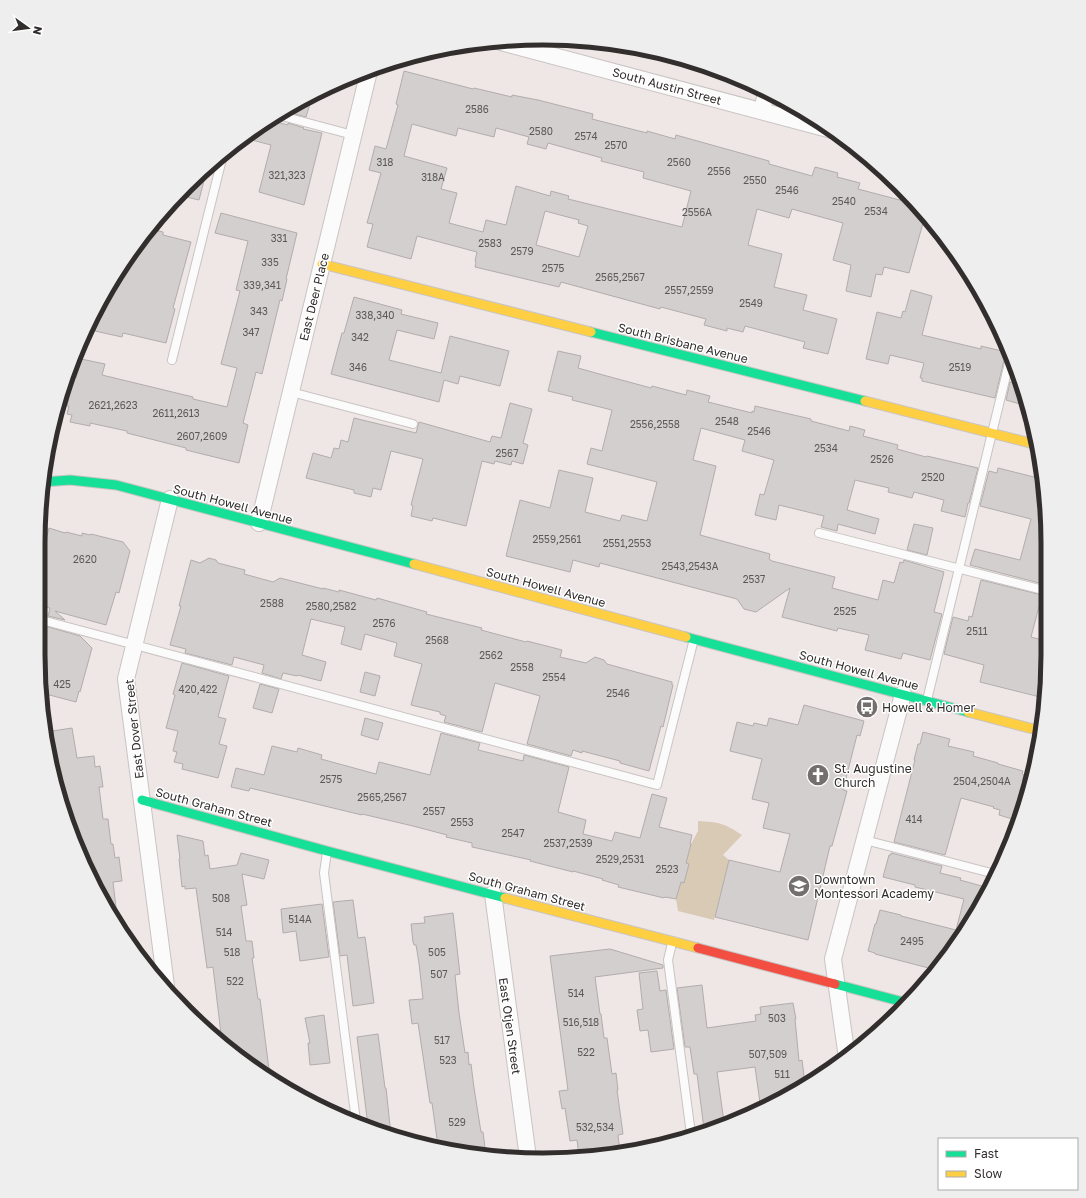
<svg xmlns="http://www.w3.org/2000/svg" width="1086" height="1198" viewBox="0 0 1086 1198" font-family="'Golos Text',sans-serif">
	<style>
		.green { fill: #d9cab5 }
		.building { fill: #d4cfcf; stroke: #b2acac; fill-rule: evenodd }
		.lines { fill: none; stroke-linecap: round; stroke-linejoin: round }
		.lane-casing { stroke: #c9c4c3; stroke-width: 10 }
		.street-casing { stroke: #c9c4c3; stroke-width: 18 }
		.fast-casing { stroke: #c9c4c3; stroke-width: 11 }
		.slow-casing { stroke: #c9c4c3; stroke-width: 11 }
		.jam-casing { stroke: #c9c4c3; stroke-width: 11 }
		.lane { stroke: #fcfbfb; stroke-width: 8 }
		.street { stroke: #fcfbfb; stroke-width: 16 }
		.fast { stroke: #16e098; stroke-width: 9 }
		.slow { stroke: #ffcf43; stroke-width: 9 }
		.jam { stroke: #f24e42; stroke-width: 9 }
		.labels { text-anchor: middle; dominant-baseline: central; stroke-width: 3; stroke-linejoin: round; paint-order: stroke }
		.number-label { font-size: 10px; fill: #5c5857 }
		.street-label { font-size: 12px; fill: #322e2d; stroke: #fff }
		.poi-label { font-size: 12px; fill: #322e2d; stroke: #fff; text-anchor: start }
		.rim { fill: none; stroke: #322e2d; stroke-width: 5 }
	</style>
	<rect width="100%" height="100%" fill="#eee7e6"/>
	<path class="green" d="M698,821C719,822 724,823 742,835L723,855L729,860L714,920L678,911L676,899L681,882H684L689,864L686,863L691,844L698,831Z"/>
	<g class="building">
		<path d="M404,71L473,89L474,88L512,97V95L538,100L593,114L592,119L647,133V131L675,139L676,135L769,161V164L812,176L815,167L838,173L837,177L860,183L858,189L915,204L925,216L909,273L884,267L882,275L876,274L871,297L846,291L851,265L833,260L843,223L792,209L789,218L757,209L748,245L782,254L774,287L807,295L803,310L837,319L828,354L803,348L805,342L745,326L743,332L727,328V331L704,325L706,319L661,307L660,309L561,282L559,287L475,267L476,262L475,261L477,252L417,236L411,259L367,247L373,224L367,223L381,173L369,170L375,146L386,149L398,105L396,104ZM412,124L456,136L458,128L494,137L496,128L529,137L527,144L546,149L548,143L602,158L601,161L644,172L643,178L691,191L682,227L568,199L569,196L551,191L550,196L516,186L506,225L486,220L483,232L449,223L457,193L441,189L447,168L404,156ZM545,211L579,220L578,223L588,226L579,257L536,245Z"/>
		<path d="M312,97L306,117L291,113L292,107Z"/>
		<path d="M268,120L288,125V123L304,128L303,129L322,133L304,205L259,192L271,145L244,138L263,123Z"/>
		<path d="M207,169L199,200L178,195L186,186Z"/>
		<path d="M221,213L297,233L286,279H287L282,301L280,300L262,374L256,372L243,423L248,425L239,463L186,450V448L127,433V431L90,423V426L70,422L72,415L67,414L69,406H67L74,378H76L81,359L105,364L102,375L193,397V399L227,407L237,368L221,364L240,291L236,290L248,241L215,233Z"/>
		<path d="M150,229L163,232V235L191,242L173,308L175,309L166,343L123,333L122,337L95,331L102,301L123,262Z"/>
		<path d="M911,290L932,296L922,335L981,349V346L1006,352L995,398L922,381V378H920L924,363L890,355L888,364L866,359L877,312L901,318L903,311L905,312Z"/>
		<path d="M354,297L402,310L401,314L438,323L434,339L397,330L389,360L441,373L450,336L509,351L500,386L460,376L458,384L444,380L439,402L331,374L342,333H344Z"/>
		<path d="M558,351L581,356L578,368L603,375L651,388L652,386L686,395L687,390L710,396L708,402L752,413V411L754,412L755,406L811,419V421L849,431L850,426L865,430L863,436L898,445L897,449L926,457L927,456L978,468L969,503H968L965,517L941,511L944,500L914,492L912,498L888,492L889,488L855,480L847,510L879,519L875,534L838,524L837,531L821,527L824,516L779,505L776,520L755,515L760,494L764,495L774,460L742,451L745,440L701,428L693,460L716,466L700,535L770,554L769,559L772,561L835,577L832,588L878,600L883,580L894,583L900,562L903,563L904,560L944,572L934,612L942,614L930,660L903,653L901,659L865,650L869,635L838,628L837,631L782,617L790,588L756,612L744,609L737,599L600,563L599,567L573,560L570,572L506,556L520,500L550,508L559,470L593,478L585,512L620,521L622,515L647,521L657,482L587,464L591,448L602,451L612,410L572,400L573,397L548,391Z"/>
		<path d="M1010,382L1020,385L1023,393L1020,404L1006,400Z"/>
		<path d="M510,403L532,409L523,443L528,445L523,464L512,461L511,465L495,461L494,464L482,461L466,526L433,518L432,521L411,516L413,506L411,505L423,459L391,451L381,490L373,488L371,497L354,493V490L306,478L313,453L331,458L334,448L339,449L341,440L348,442L354,418L416,433L419,422L490,442L492,436L501,438Z"/>
		<path d="M998,468L1042,479L1048,543L1047,585L970,565L975,549L1020,560L1031,519L980,506L989,471L997,473Z"/>
		<path d="M914,524L933,528L927,555L907,550Z"/>
		<path d="M49,528L65,533L66,532L82,536V533L90,535L91,534L123,542L130,551L119,593L116,592L106,625L55,611L65,620L48,616L50,608L38,606L39,533L47,536Z"/>
		<path d="M209,558L216,560L218,563L245,570L244,574L273,582L280,578L323,589V588L339,592V590L376,600L377,598L427,612L426,614L482,628L481,630L526,642L527,641L562,650L560,657L586,663L595,657L604,660L607,664L672,682V685H673L663,727L661,726L649,771L620,763V761L582,751V753L573,750L571,756L527,744L540,696L495,683L482,732L444,722L446,716L440,714V712L411,705L422,664L394,656L397,643L365,634L361,650L341,644L345,627L311,619L302,655L326,662L321,681L298,675L297,676L283,673L281,679L262,673L264,665L234,657L232,665L185,653L186,649L170,645L181,606H179L191,560L200,563Z"/>
		<path d="M981,580L1042,595L1031,637L1046,641L1044,698L980,682L984,665L944,654L953,617L968,621L969,616L972,617Z"/>
		<path d="M45,626L80,636L92,648L80,692L79,691L76,702L42,693L38,650Z"/>
		<path d="M182,663L229,676L218,717L226,719L219,744L227,746L218,778L182,769L183,764L174,762L177,752L173,751L178,731L166,728L175,695L173,694Z"/>
		<path d="M365,672L380,676L375,696L360,692Z"/>
		<path d="M260,684L279,689L272,713L253,708Z"/>
		<path d="M804,705L864,721L860,736L857,735L843,790L847,791L832,846H830L808,940L715,917L729,860L780,872L790,834L763,828L769,803L752,799L762,759L730,751L737,722L753,726L754,723L767,726L769,718L798,725Z"/>
		<path d="M365,718L383,723L378,740L361,735Z"/>
		<path d="M72,728L77,758L94,756L95,767L100,766L103,787H99L103,819H108L111,844H113L115,858L119,857L122,881L113,882L118,924L90,878L48,754L46,732Z"/>
		<path d="M923,732L950,739L948,746L974,752L973,756L998,763V764L1023,771L1022,774L1024,775L1022,781L1029,783L1019,821L999,815L1000,810L993,808L994,807L961,798L945,855L894,842L915,760H914L918,744H920Z"/>
		<path d="M441,733L480,743L478,750L523,761L524,755L569,767L558,812L586,820L583,834L612,841L615,832L640,838L652,794L667,798L659,827L692,835L690,844H691L686,863L689,864L684,883L681,882L676,899L665,897L664,898L618,887L619,885L602,880L603,879L573,871V872L530,861L531,860L472,847V843L446,837L447,835L413,826L362,814V815L250,788L249,791L231,787L236,768L264,775L272,746L297,752L298,748L322,755L321,759L376,774L379,762L430,775Z"/>
		<path d="M177,835L203,841L205,856L208,855L210,869L237,865L241,853L269,860L264,879L242,874L247,905L241,906L246,941H252L254,958H252L258,999H260L270,1077L235,1056L222,1042L213,967L207,968L196,888L185,889V886L182,887L179,859H180Z"/>
		<path d="M891,853L942,866L940,873L961,878L960,880L989,888L980,907L936,970L875,954V953L868,951L875,924H876L880,910L901,915V916L956,930L964,899L915,887V885L883,877L889,855H891Z"/>
		<path d="M353,900L358,938L365,937L374,1003L353,1006L347,955L340,956L333,902Z"/>
		<path d="M322,904L329,957L300,961L296,931L283,933L281,909Z"/>
		<path d="M453,913L460,974L455,975L459,1013L465,1053L468,1052L469,1065L471,1064L474,1088L481,1132H483L485,1148L480,1149V1152L438,1146L432,1103H430L418,1023L412,1024L409,1000L423,999L419,963L416,945H414L413,942L411,924L425,923L424,917Z"/>
		<path d="M610,949L663,965V968L595,977L600,1014H601L604,1038H607L612,1074L616,1073L618,1090H617L623,1134L618,1135L620,1152L579,1156L577,1140L570,1141L565,1108L562,1109L559,1091L568,1090L550,956Z"/>
		<path d="M657,971L660,991L666,990L674,1049L651,1052L648,1030L640,1031L637,1010L643,1009L639,973Z"/>
		<path d="M702,985L707,1028L756,1021L755,1015L761,1014L760,1007L793,1003L796,1019H795L799,1061L802,1060L805,1084L766,1108L761,1110L755,1067L717,1072L724,1122L704,1129L697,1074H694L690,1047H685L677,988Z"/>
		<path d="M324,1015L330,1063L310,1065L308,1043H310L305,1018Z"/>
		<path d="M378,1034L385,1088H386L391,1135L368,1126L357,1037Z"/>
	</g>
	<g class="lines">
		<g class="lane-casing">
			<g id="lane">
				<path d="M278,115L353,135"/>
				<path d="M172,360L223,155"/>
				<path d="M291,392L413,424"/>
				<path d="M819,533L1047,591"/>
				<path d="M38,619L657,785L694,639"/>
				<path d="M927,700L1011,355"/>
				<path d="M865,840L995,874"/>
				<path d="M327,852L324,873L356,1121"/>
				<path d="M672,943L668,960L691,1134"/>
			</g>
		</g>
		<g class="street-casing">
			<g id="street">
				<path d="M501,42L832,130"/>
				<path d="M762,111L766,93"/>
				<path d="M259,523L369,71"/>
				<path d="M493,894L528,1158"/>
				<path d="M166,986L126,679L170,499"/>
				<path d="M847,1058L833,959L903,694"/>
			</g>
		</g>
		<g class="fast-casing">
			<g id="fast">
				<path d="M591,332L865,401"/>
				<path d="M43,482L70,480L116,485L414,564"/>
				<path d="M686,637L968,712"/>
				<path d="M142,800L327,851L505,898"/>
				<path d="M835,984L907,1003"/>
			</g>
		</g>
		<g class="slow-casing">
			<g id="slow">
				<path d="M322,264L591,332"/>
				<path d="M865,401L1038,445"/>
				<path d="M414,564L686,637"/>
				<path d="M968,712L1041,731"/>
				<path d="M505,898L698,948"/>
			</g>
		</g>
		<g class="jam-casing">
			<path id="jam" d="M698,948L835,984"/>
		</g>
		<use href="#lane" class="lane"/>
		<use href="#street" class="street"/>
		<use href="#fast" class="fast"/>
		<use href="#slow" class="slow"/>
		<use href="#jam" class="jam"/>
	</g>
	<defs>
		<g id="bus-disc" transform="scale(1.15)"><circle r="9.5" fill="#746f6e" stroke="#fff"/><path d="M-5-6H5V4H4V6H2V4H-2V6H-4V4H-5ZM-3.5-4V0h7V-4ZM-3.5 1.2v1.5H-2V1.2ZM2 1.2v1.5H3.5V1.2Z" fill="#fff"/></g>
		<g id="church-disc" transform="scale(1.15)"><circle r="9.5" fill="#746f6e" stroke="#fff"/><path d="M-1.2-6h2.4v3.5h3.3v2.4h-3.3V6h-2.4V-.1h-3.3v-2.4h3.3Z" fill="#fff"/></g>
		<g id="school-disc" transform="scale(1.15)"><circle r="9.5" fill="#746f6e" stroke="#fff"/><path d="M0-5L7-2L0 1L-7-2ZM-4 1L0 2.5L4 1V4Q0 6-4 4Z" fill="#fff"/></g>
	</defs>
	<g fill-rule="evenodd">
		<use href="#bus-disc" x="867" y="707"/>
		<use href="#church-disc" x="818" y="775"/>
		<use href="#school-disc" x="799" y="886"/>
	</g>
	<g class="labels">
		<g class="number-label">
			<text x="477" y="109">2586</text>
			<text x="541" y="131">2580</text>
			<text x="586" y="136">2574</text>
			<text x="616" y="145">2570</text>
			<text x="385" y="162">318</text>
			<text x="679" y="162">2560</text>
			<text x="719" y="171">2556</text>
			<text x="287" y="175">321,323</text>
			<text x="433" y="177">318A</text>
			<text x="755" y="180">2550</text>
			<text x="787" y="190">2546</text>
			<text x="844" y="201">2540</text>
			<text x="876" y="211">2534</text>
			<text x="697" y="212">2556A</text>
			<text x="279" y="238">331</text>
			<text x="490" y="243">2583</text>
			<text x="522" y="251">2579</text>
			<text x="270" y="262">335</text>
			<text x="553" y="268">2575</text>
			<text x="620" y="277">2565,2567</text>
			<text x="262" y="285">339,341</text>
			<text x="689" y="290">2557,2559</text>
			<text x="751" y="303">2549</text>
			<text x="259" y="311">343</text>
			<text x="375" y="315">338,340</text>
			<text x="251" y="332">347</text>
			<text x="360" y="337">342</text>
			<text x="358" y="367">346</text>
			<text x="960" y="367">2519</text>
			<text x="113" y="405">2621,2623</text>
			<text x="176" y="413">2611,2613</text>
			<text x="727" y="421">2548</text>
			<text x="655" y="424">2556,2558</text>
			<text x="759" y="431">2546</text>
			<text x="202" y="436">2607,2609</text>
			<text x="826" y="448">2534</text>
			<text x="507" y="453">2567</text>
			<text x="882" y="459">2526</text>
			<text x="933" y="477">2520</text>
			<text x="557" y="539">2559,2561</text>
			<text x="627" y="543">2551,2553</text>
			<text x="85" y="559">2620</text>
			<text x="690" y="566">2543,2543A</text>
			<text x="754" y="579">2537</text>
			<text x="272" y="603">2588</text>
			<text x="331" y="606">2580,2582</text>
			<text x="845" y="611">2525</text>
			<text x="384" y="623">2576</text>
			<text x="977" y="631">2511</text>
			<text x="437" y="640">2568</text>
			<text x="491" y="655">2562</text>
			<text x="522" y="667">2558</text>
			<text x="554" y="677">2554</text>
			<text x="62" y="684">425</text>
			<text x="198" y="689">420,422</text>
			<text x="618" y="693">2546</text>
			<text x="331" y="779">2575</text>
			<text x="982" y="781">2504,2504A</text>
			<text x="382" y="797">2565,2567</text>
			<text x="434" y="811">2557</text>
			<text x="914" y="819">414</text>
			<text x="462" y="822">2553</text>
			<text x="513" y="833">2547</text>
			<text x="568" y="843">2537,2539</text>
			<text x="620" y="859">2529,2531</text>
			<text x="667" y="869">2523</text>
			<text x="221" y="898">508</text>
			<text x="300" y="919">514A</text>
			<text x="224" y="932">514</text>
			<text x="912" y="941">2495</text>
			<text x="232" y="952">518</text>
			<text x="437" y="952">505</text>
			<text x="439" y="974">507</text>
			<text x="235" y="981">522</text>
			<text x="576" y="993">514</text>
			<text x="777" y="1018">503</text>
			<text x="581" y="1022">516,518</text>
			<text x="442" y="1040">517</text>
			<text x="586" y="1052">522</text>
			<text x="768" y="1054">507,509</text>
			<text x="448" y="1060">523</text>
			<text x="782" y="1074">511</text>
			<text x="457" y="1122">529</text>
			<text x="595" y="1127">532,534</text>
		</g>
		<g class="street-label">
			<text transform="translate(667 86) rotate(15)">South Austin Street</text>
			<text transform="translate(314 297) rotate(-76)">East Deer Place</text>
			<text transform="translate(683 343) rotate(14)">South Brisbane Avenue</text>
			<text transform="translate(233 504) rotate(15)">South Howell Avenue</text>
			<text transform="translate(546 587) rotate(15)">South Howell Avenue</text>
			<text transform="translate(859 670) rotate(15)">South Howell Avenue</text>
			<text transform="translate(134 729) rotate(-96)">East Dover Street</text>
			<text transform="translate(214 807) rotate(15)">South Graham Street</text>
			<text transform="translate(527 891) rotate(15)">South Graham Street</text>
			<text transform="translate(510 1026) rotate(82)">East Otjen Street</text>
		</g>
		<g class="poi-label">
			<text x="882" y="707">Howell &amp; Homer</text>
			<text x="834" y="768">St. Augustine<tspan x="834" dy="14">Church</tspan></text>
			<text x="814" y="879">Downtown<tspan x="814" dy="14">Montessori Academy</tspan></text>
		</g>
	</g>
	<path d="M0 0H1086V1198H0ZM543 45H543A498 498 0 0 1 1041 543V655A498 498 0 0 1 543 1153H543A498 498 0 0 1 45 655V543A498 498 0 0 1 543 45Z" fill="#efeeee" fill-rule="evenodd"/>
	<path class="rim" d="M543 45H543A498 498 0 0 1 1041 543V655A498 498 0 0 1 543 1153H543A498 498 0 0 1 45 655V543A498 498 0 0 1 543 45Z"/>
	<rect x="938" y="1138" width="140" height="52" fill="#ffffff" stroke="#adabab"/>
	<rect x="946" y="1151" width="20" height="6" fill="#16e098" stroke="#adabab"/>
	<text x="974" y="1158" font-size="12" fill="#322e2d">Fast</text>
	<rect x="946" y="1171" width="20" height="6" fill="#ffcf43" stroke="#adabab"/>
	<text x="974" y="1178" font-size="12" fill="#322e2d">Slow</text>
	<g transform="translate(28 28) rotate(104)" stroke="#ffffff" stroke-width="3" paint-order="stroke">
	<path d="M0-3L7 15L0 10L-7 15Z" fill="#322e2d"/>
	<text y="-6" font-size="11" font-weight="bold" text-anchor="middle" fill="#322e2d">N</text>
	</g>
</svg>
